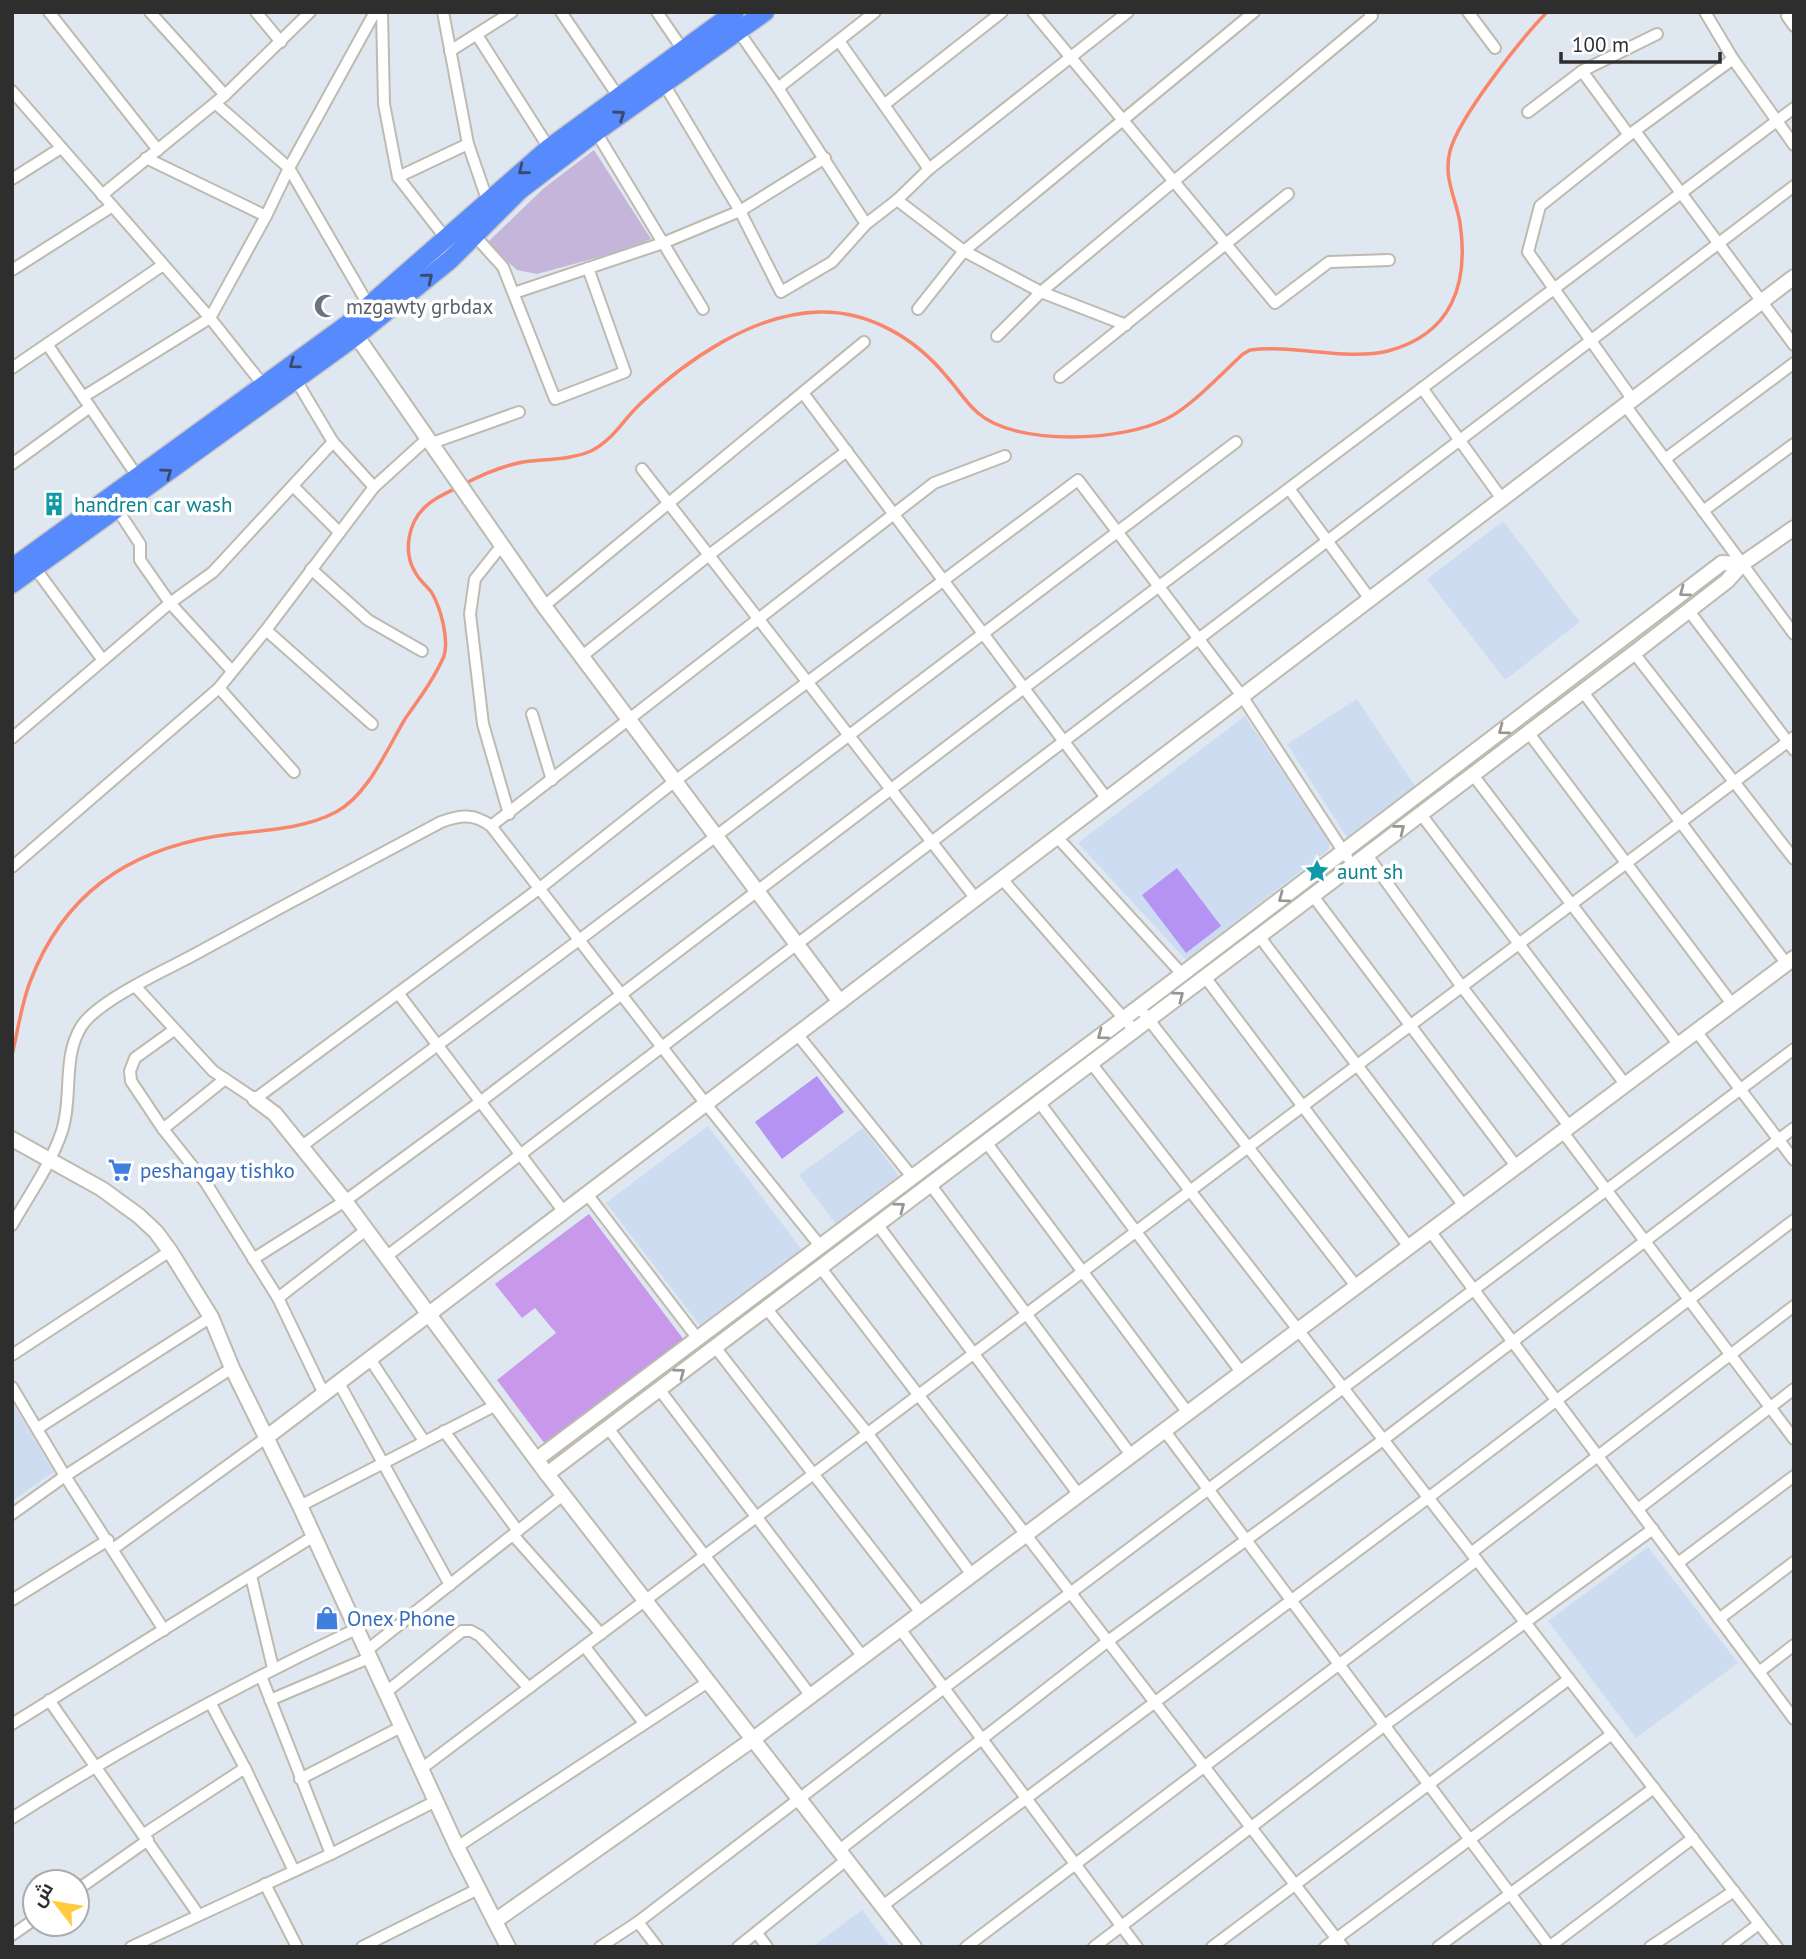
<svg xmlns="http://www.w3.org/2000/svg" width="1806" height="1959" viewBox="0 0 1806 1959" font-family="'PT Sans',Cairo,sans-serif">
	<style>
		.education { fill: #cedcf2 }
		.green { fill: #c898ea }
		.cemetery { fill: #c6b5db }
		.pitch { fill: #b493f2 }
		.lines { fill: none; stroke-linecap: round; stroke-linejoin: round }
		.stream { stroke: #f9866b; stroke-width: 3.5 }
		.minor-casing { stroke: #bebaaf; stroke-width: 14 }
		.tertiary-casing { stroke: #bebaaf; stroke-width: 18 }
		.primary-casing { stroke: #c4c4c4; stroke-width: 21 }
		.minor { stroke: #fff; stroke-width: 10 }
		.tertiary { stroke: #fff; stroke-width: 14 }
		.primary { stroke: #578afd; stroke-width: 18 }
		.oneway { stroke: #3a4a6c }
		.oneway2 { stroke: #969696 }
		.labels { text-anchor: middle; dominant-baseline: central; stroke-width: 7; stroke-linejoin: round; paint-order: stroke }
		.worship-label { font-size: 21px; fill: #5b616d; stroke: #fff; text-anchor: start }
		.culture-label { font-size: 21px; fill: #0d838f; stroke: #fff; text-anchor: start }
		.shop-label { font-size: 21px; fill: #366cbe; stroke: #fff; text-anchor: start }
	</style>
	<rect width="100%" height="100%" fill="#dfe8f0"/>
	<g class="education">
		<path d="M1503,521L1580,622L1505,680L1427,579Z"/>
		<path d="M1357,699L1415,786L1347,837L1287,744Z"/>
		<path d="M1245,716L1327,838L1330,844L1328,850L1186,960L1078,843Z"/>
		<path d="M708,1126L802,1250L702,1328L606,1203Z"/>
		<path d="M863,1128L899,1176L836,1224L799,1175Z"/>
		<path d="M12,1402L54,1472L12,1501Z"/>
		<path d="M1648,1547L1738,1663L1636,1738L1548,1621Z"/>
		<path d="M862,1910L890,1947H812Z"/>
	</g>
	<path class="green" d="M589,1214L684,1340L545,1444L497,1380L556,1333L535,1308L522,1318L495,1284Z"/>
	<path class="cemetery" d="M594,150L651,239L625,250L537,274L517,270L487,243L544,188Z"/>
	<g class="pitch">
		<path d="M1177,868L1221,926L1186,953L1142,895Z"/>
		<path d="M817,1076L844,1112L782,1159L755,1122Z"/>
	</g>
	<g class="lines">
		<g class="stream">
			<path d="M464,484C483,474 502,466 523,462C545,459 570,460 591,451C613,440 623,420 640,404C686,360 754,313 820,312C870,311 916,339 947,377C958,389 966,403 978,413C1017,447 1123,441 1166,419C1190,408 1222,373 1243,354L1250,350C1292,344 1345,361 1388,351C1452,334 1469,284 1460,223C1456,198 1443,178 1450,151C1459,117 1521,39 1547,12"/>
			<path d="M12,1055C18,1031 21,1005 30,982C63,895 126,851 217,836C256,830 300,831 336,812C368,795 387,749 405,719C419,699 434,679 444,656C449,639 441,609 432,593C427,586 419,580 415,572C403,552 408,523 425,507C434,498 446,493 457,488"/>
		</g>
		<g class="minor-casing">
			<g id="minor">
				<path d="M49,12L158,150"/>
				<path d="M150,12L225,95"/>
				<path d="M256,12L281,42"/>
				<path d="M382,12L384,104L398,177L447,240"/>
				<path d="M443,12L468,144L488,202"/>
				<path d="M561,12L618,96"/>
				<path d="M657,12L683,50"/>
				<path d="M1033,12L1275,303L1329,262L1389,260"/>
				<path d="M1468,12L1495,48"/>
				<path d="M1705,12L1733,59L1794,145"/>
				<path d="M1787,16L1794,26"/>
				<path d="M739,32L778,88L875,12"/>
				<path d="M477,35L549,148"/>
				<path d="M839,41L929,169"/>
				<path d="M450,51L512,12"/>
				<path d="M1582,71L1629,135"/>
				<path d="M664,84L740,211L781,292L832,262L866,224L897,200L929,169L1128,12"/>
				<path d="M778,88L866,224"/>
				<path d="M12,91L210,318L264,386"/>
				<path d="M215,103L289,168L369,306"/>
				<path d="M885,104L1002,12"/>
				<path d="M1528,112L1582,71L1657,34"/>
				<path d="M1635,131L1794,345"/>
				<path d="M596,132L703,309"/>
				<path d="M146,158L266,216"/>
				<path d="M398,177L468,144"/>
				<path d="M12,179L61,148"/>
				<path d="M102,195L225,95L310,12"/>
				<path d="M897,200L964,251L1041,292L1126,325"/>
				<path d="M475,236L503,267L555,399L625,372L588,268"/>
				<path d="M12,270L111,207"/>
				<path d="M514,293L663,243L740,211L825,158"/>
				<path d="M918,309L964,251L1254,12"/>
				<path d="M997,336L1041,292L1372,16L1369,12"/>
				<path d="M47,344L137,476"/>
				<path d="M12,368L163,265"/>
				<path d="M1060,377L1288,194"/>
				<path d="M296,380L333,442L374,487"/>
				<path d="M1422,388L1502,499"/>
				<path d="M803,393L1107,799"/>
				<path d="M83,397L210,318L266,216L289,168L375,12"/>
				<path d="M1633,400L1528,252L1540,206L1629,135L1733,59"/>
				<path d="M1625,405L1794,634"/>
				<path d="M432,443L519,412"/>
				<path d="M1665,459L1794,363"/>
				<path d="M12,464L90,407"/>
				<path d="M642,469L976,899"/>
				<path d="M293,486L339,532"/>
				<path d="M1290,490L1370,599"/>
				<path d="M117,509L140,544V560L170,603L232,671"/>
				<path d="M1703,511L1794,444"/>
				<path d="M502,545L475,579L470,614L483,724L509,814"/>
				<path d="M35,568L102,659"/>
				<path d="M311,569L368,620L422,651"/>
				<path d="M544,606L864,342"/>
				<path d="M1689,611L1794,750"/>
				<path d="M266,630L372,724"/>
				<path d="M1634,653L1794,859"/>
				<path d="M581,657L709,555L847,451"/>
				<path d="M219,688L294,772"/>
				<path d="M1583,692L1786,963"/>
				<path d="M532,714L552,780"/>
				<path d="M1528,732L1732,1004"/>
				<path d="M12,738L170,603L213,572L333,442"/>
				<path d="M1473,775L1678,1044"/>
				<path d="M1420,813L1625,1084"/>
				<path d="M491,826L934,483L1005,456"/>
				<path d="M1057,837L1182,974"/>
				<path d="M1367,855L1462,987L1569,1126"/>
				<path d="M12,867L219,688L266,630L374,487L428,438"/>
				<path d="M1002,879L1134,1030"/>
				<path d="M1313,896L1516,1166"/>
				<path d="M1259,936L1464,1206"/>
				<path d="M1205,977L1409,1247"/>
				<path d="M135,986L213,1071L255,1099L540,888L675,781L1078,480L1242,696L1347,857"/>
				<path d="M398,993L564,1212"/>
				<path d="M1139,1007L1356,1286"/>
				<path d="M174,1030L135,1058L130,1071L131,1081L163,1129L206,1183L278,1298L324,1394"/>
				<path d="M1696,1031L1794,1160"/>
				<path d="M797,1034L913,1178"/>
				<path d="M1091,1063L1777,1947"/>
				<path d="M1039,1102L1241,1372"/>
				<path d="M163,1129L225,1079"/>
				<path d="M1562,1131L1794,1439"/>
				<path d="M986,1142L1188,1413"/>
				<path d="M302,1146L579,940L1236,442"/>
				<path d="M930,1184L1131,1455"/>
				<path d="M587,1194L698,1339"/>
				<path d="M877,1224L1079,1495"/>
				<path d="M12,1225C29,1195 51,1164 62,1131C73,1097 62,1058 81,1027C96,1002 161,972 188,958C272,912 356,867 441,822C460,815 474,813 491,826L706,1104L821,1247"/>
				<path d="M1430,1231L1794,1719"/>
				<path d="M387,1256L1794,186"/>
				<path d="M253,1259L345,1201L480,1102L1024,688L1794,108"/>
				<path d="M820,1267L1343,1947"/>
				<path d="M278,1298L366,1230"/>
				<path d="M766,1308L868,1434L972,1575"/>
				<path d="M715,1347L921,1613"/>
				<path d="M12,1355L170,1251"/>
				<path d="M370,1359L424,1441"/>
				<path d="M339,1383L450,1585"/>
				<path d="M12,1387L65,1476L164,1630"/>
				<path d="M659,1389L863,1657"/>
				<path d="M38,1428L211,1317"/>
				<path d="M608,1428L811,1696"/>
				<path d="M1164,1430L1550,1947"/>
				<path d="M444,1431L518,1531"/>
				<path d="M300,1506L496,1405"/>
				<path d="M1638,1509L1794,1389"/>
				<path d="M12,1514L65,1476L232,1368"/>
				<path d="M513,1535L601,1634"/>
				<path d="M113,1549L267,1437"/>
				<path d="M1471,1553L1794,1306"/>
				<path d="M1678,1563L1794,1476"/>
				<path d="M251,1576L273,1668"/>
				<path d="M12,1600L108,1540"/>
				<path d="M1719,1619L1794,1562"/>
				<path d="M900,1629L1137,1947"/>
				<path d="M585,1647L644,1723"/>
				<path d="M366,1651L563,1495"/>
				<path d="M1759,1672L1794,1645"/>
				<path d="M261,1676L331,1854"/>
				<path d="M385,1693L462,1631H471L480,1636L529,1688"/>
				<path d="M49,1700L198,1914"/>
				<path d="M270,1700L369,1658"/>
				<path d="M211,1704L245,1768L294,1871"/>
				<path d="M12,1724L314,1536"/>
				<path d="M421,1769L1794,737"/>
				<path d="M300,1779L401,1727"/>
				<path d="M12,1818C122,1748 238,1685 356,1629"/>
				<path d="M144,1834L245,1768"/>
				<path d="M457,1847L708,1682"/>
				<path d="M838,1851L1108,1641L1383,1440L1794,1128"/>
				<path d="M265,1884L297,1947"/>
				<path d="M77,1890L148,1840"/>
				<path d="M881,1907L1428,1498L1794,1220"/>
				<path d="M638,1922L657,1947"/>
				<path d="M757,1933L767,1947"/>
				<path d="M12,1935L35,1919"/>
				<path d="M131,1947L331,1854L436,1801"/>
				<path d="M362,1947L478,1889"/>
				<path d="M600,1947L638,1922L944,1688L1794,1049"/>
				<path d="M738,1947L845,1861"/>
				<path d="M966,1947L1477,1560"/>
				<path d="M1094,1947L1385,1725L1653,1529"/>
				<path d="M1212,1947L1569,1679"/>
				<path d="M1325,1947L1612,1734"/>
				<path d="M1438,1947L1654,1788"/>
				<path d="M1549,1947L1693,1838"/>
				<path d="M1650,1947L1734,1891"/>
				<path d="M1728,1947L1759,1924"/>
			</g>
		</g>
		<g class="tertiary-casing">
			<g id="tertiary">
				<path d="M351,328L544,606L840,1002"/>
				<path d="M255,1099L275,1114L345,1201L547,1474L914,1947"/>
				<path d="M12,1139L102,1189L139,1216L156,1232L170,1251L211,1317L232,1368L300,1506L457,1847L508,1947"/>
				<path d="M267,1437L1794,277"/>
				<path d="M537,1459L1139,1007L1722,563L1742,564"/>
				<path d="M547,1474L1634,653L1727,581L1742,564L1794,528"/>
				<path d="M495,1921L752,1740L1794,958"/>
			</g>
		</g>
		<g class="primary-casing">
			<g id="primary">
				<path d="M12,568L348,324L549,148L735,12"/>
				<path d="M12,584L356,336L450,260L520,190L596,132L765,12"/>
			</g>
		</g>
		<use href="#minor" class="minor"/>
		<use href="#tertiary" class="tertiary"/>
		<use href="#primary" class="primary"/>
	</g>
	<defs><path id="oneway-chevron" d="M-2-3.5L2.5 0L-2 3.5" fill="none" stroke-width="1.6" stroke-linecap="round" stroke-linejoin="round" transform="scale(1.75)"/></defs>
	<g class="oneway">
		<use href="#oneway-chevron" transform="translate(620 115) rotate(-35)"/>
		<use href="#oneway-chevron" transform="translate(523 170) rotate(141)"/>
		<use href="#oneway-chevron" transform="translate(428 278) rotate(-39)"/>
		<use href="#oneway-chevron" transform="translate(294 364) rotate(144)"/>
		<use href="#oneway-chevron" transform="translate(167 473) rotate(-36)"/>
	</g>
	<g class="oneway2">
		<use href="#oneway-chevron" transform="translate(1684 592) rotate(143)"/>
		<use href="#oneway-chevron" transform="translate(1503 730) rotate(143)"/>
		<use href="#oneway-chevron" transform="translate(1400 829) rotate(-38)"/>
		<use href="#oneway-chevron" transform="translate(1283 898) rotate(143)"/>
		<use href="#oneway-chevron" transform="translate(1179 996) rotate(-37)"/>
		<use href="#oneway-chevron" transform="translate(1102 1035) rotate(143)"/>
		<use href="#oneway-chevron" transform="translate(900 1207) rotate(-37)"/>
		<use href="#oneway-chevron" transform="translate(680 1373) rotate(-37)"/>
	</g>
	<defs>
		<g id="mosque-bare" transform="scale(1.89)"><path d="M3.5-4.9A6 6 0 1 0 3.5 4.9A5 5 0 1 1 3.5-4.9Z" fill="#6b7280" stroke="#fff" stroke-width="2.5" paint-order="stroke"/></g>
		<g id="building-bare" transform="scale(1.89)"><path d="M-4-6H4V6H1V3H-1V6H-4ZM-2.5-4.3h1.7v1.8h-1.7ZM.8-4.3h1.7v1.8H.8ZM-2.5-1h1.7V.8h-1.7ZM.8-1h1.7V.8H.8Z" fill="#0f9aa8" stroke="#fff" stroke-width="2.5" paint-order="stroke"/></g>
		<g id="sight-bare" transform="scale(1.89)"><path d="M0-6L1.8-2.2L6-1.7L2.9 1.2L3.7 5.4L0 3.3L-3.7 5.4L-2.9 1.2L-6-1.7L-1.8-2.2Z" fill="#0f9aa8" stroke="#fff" stroke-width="2.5" paint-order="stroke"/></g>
		<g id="supermarket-bare" transform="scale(1.89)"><path d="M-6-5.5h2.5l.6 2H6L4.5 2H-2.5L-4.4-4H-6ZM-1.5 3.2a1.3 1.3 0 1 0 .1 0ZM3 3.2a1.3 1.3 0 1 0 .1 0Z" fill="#3f7fe0" stroke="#fff" stroke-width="2.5" paint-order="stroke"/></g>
		<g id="shop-bare" transform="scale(1.89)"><path d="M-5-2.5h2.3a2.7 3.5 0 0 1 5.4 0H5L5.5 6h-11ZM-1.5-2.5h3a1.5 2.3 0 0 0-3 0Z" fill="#3f7fe0" stroke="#fff" stroke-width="2.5" paint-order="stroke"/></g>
	</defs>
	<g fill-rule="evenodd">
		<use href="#mosque-bare" x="326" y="306"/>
		<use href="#building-bare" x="54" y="504"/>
		<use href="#sight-bare" x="1317" y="871"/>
		<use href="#supermarket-bare" x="120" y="1170"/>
		<use href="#shop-bare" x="327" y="1618"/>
	</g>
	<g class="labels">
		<g class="worship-label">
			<text x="346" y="306">mzgawty grbdax</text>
		</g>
		<g class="culture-label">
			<text x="74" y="504">handren car wash</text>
			<text x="1337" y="871">aunt sh</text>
		</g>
		<g class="shop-label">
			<text x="140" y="1170">peshangay tishko</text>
			<text x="347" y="1618">Onex Phone</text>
		</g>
	</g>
	<rect width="1806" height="1959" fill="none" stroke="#2e2e2e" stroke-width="28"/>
	<g transform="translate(56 1903) rotate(301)"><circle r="33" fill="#ffffff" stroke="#ababab" stroke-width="2"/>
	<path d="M0-5L12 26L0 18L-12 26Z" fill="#ffcc3d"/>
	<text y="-10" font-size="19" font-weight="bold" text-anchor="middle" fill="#2e2e2e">ش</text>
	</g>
	<path d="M1561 52v10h159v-10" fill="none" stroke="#2e2e2e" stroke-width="3.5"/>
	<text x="1572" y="52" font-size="21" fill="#2e2e2e" stroke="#ffffff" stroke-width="5" paint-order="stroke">100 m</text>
</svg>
